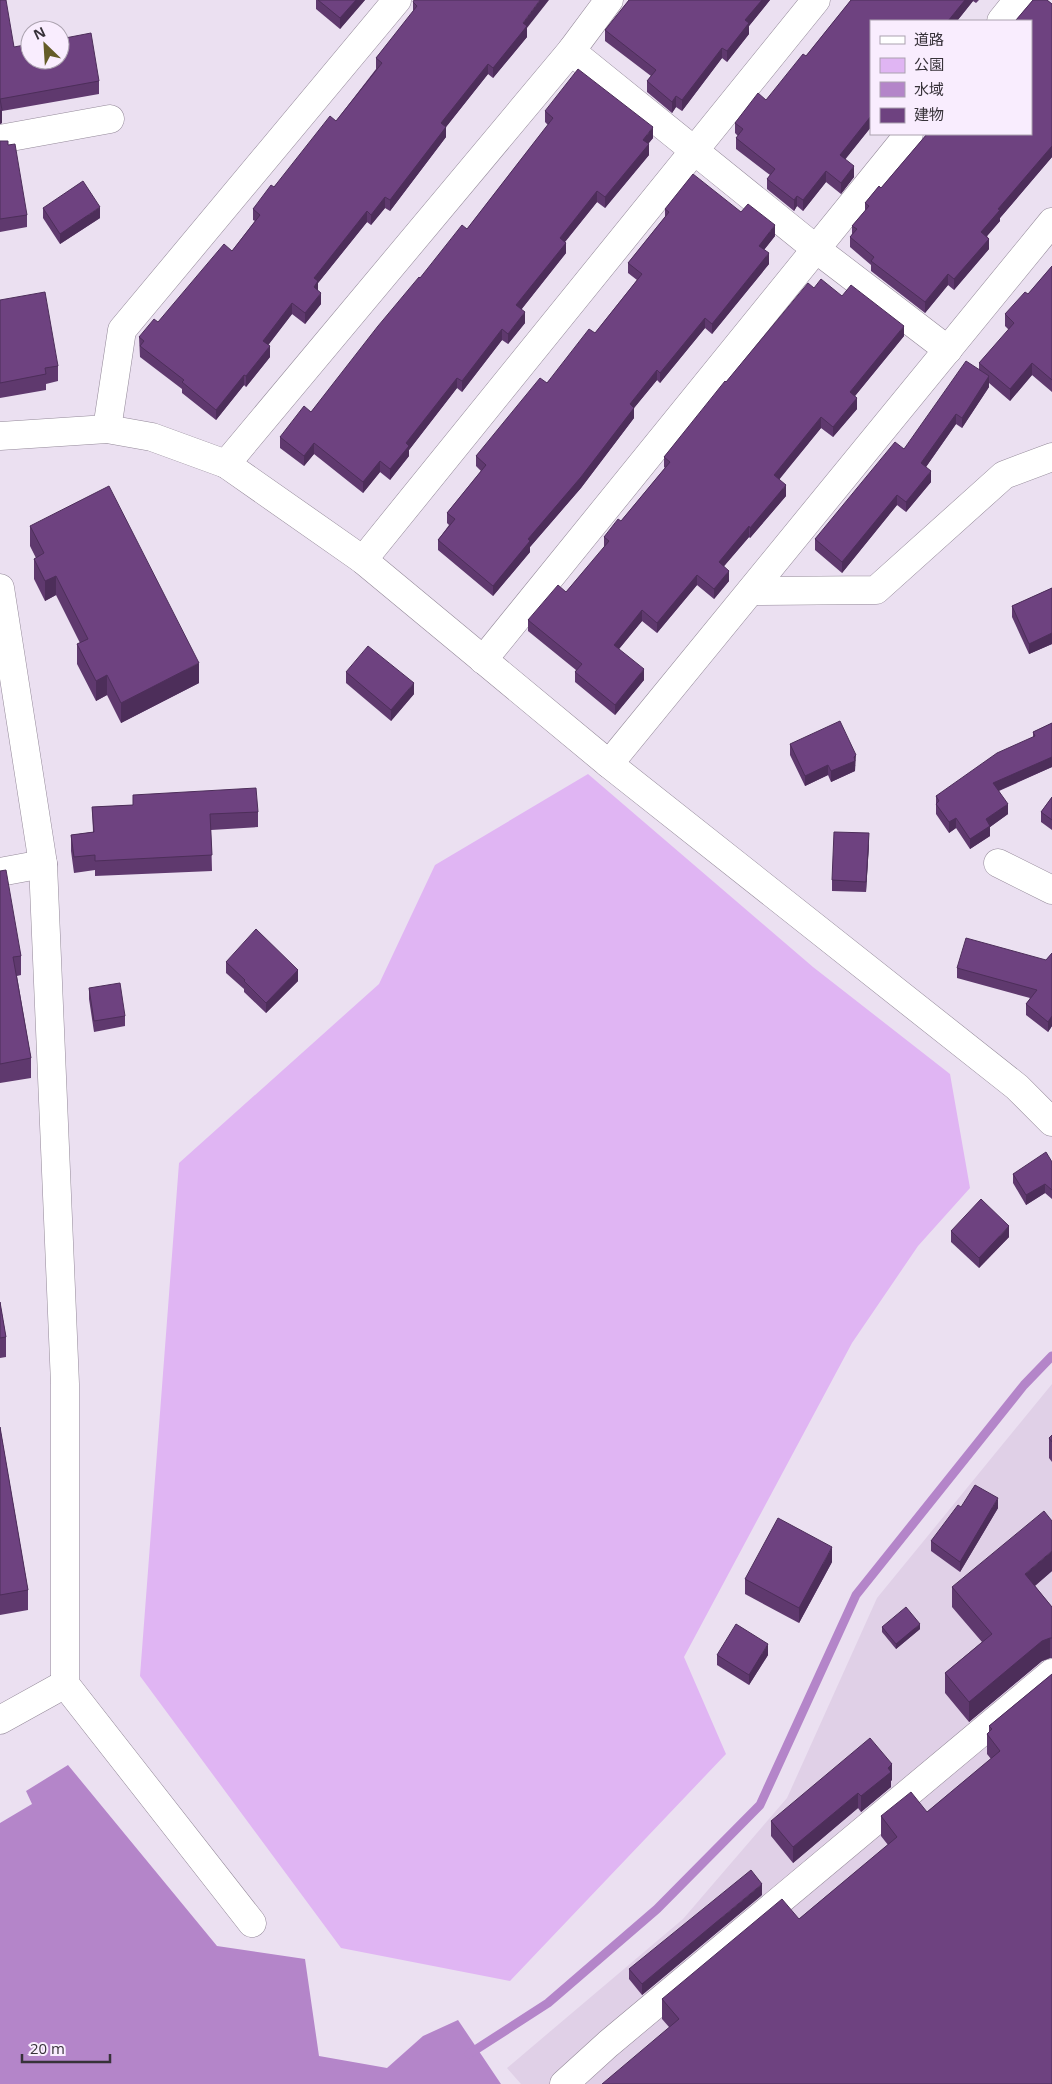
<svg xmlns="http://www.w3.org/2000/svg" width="1052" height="2084" viewBox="0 0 1052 2084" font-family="'Open Sans','Noto Sans JP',sans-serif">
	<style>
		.built { fill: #e0d0e7 }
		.green { fill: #e0b5f3 }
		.water { fill: #b485c9 }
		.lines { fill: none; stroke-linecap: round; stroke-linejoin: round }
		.stream { stroke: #b485c9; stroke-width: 9 }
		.minor-casing { stroke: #948999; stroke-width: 29 }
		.minor { stroke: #fff; stroke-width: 28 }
		.wall { fill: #5f396e }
		.shaded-wall { fill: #4d2e5a }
		.building { fill: #6e4280; stroke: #4d2e5a }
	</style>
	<rect width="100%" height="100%" fill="#ebe0f1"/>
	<path class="built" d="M1052,1384V2084H521L507,2068L683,1919L787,1798L877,1598Z"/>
	<path class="green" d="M588,774L813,967L950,1074L970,1188L918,1246L852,1343L684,1657L726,1754L510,1981L341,1948L140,1676L179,1163L379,984L435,865Z"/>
	<path class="water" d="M68,1765L217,1946L305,1959L319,2056L387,2068L423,2036L458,2020L501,2084H0V1823L32,1804L26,1791Z"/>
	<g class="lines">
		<path class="stream" d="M469,2054L548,2003L657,1909L760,1805L856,1595L1024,1385L1052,1356"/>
		<g class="minor-casing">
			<g id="minor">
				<path d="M1001,21L1018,0"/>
				<path d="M571,51L816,249L948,350"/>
				<path d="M0,139L110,119"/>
				<path d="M107,429L122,330L397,0"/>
				<path d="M0,436L107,429L152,437L226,464L363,560L609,764L1017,1087L1052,1122"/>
				<path d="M226,464L571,51L609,0"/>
				<path d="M363,560L816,0"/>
				<path d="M0,588L43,864L65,1384V1684L252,1923"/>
				<path d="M751,591L876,590L1004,475L1052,457"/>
				<path d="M483,660L909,134"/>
				<path d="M609,764L1052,222"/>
				<path d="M998,863L1052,890"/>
				<path d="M0,872L43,864"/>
				<path d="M0,1720L65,1684"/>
				<path d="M564,2084L608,2044L1052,1673"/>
			</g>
		</g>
		<use href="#minor" class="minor"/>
	</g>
	<g class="wall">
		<path d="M0,0L14,47L99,81V94L2,111V123L0,124Z"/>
		<path d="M316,0H365L340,29L316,9Z"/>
		<path d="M629,0H770L749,26V34L727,62L722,58L682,111L676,107L672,113L647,92V81L651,76L605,41V30Z"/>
		<path d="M851,0H979L976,3L973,1L957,21H871V127L845,159L854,177L841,194L826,182L803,211L797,206L794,211L767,189V179L770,175L736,149V138L738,136L735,133V123L766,100L806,56Z"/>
		<path d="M1033,0H1047L1052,4V157L1000,218V221L987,236L989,239V249L954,290L948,285L925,313L871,271V265L850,247V237L852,234V226L865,211V203L879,186L881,188L927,134H1031V21H1016V20Z"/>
		<path d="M413,2L527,28V37L493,78L488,74L446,127V137L390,211L385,208L371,225L367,222L318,283V291L321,304L305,324L292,314L268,345L270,357L246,387L244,385L216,420L182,393V389L140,357L139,337L158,322L232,251L255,221L253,220V209L336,121L376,69V58L413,12Z"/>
		<path d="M545,111L653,138L648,144L649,155L605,208L597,202L565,242L566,253L521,310L525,323L508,344L502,340L462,392L457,388L409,450V456L390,480L380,472L363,493L314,454L304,466L280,448V437L311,412L420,278L467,229L548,125L545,122Z"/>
		<path d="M0,141L27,215V227L0,232Z"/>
		<path d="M43,208L100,218L60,244L43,218Z"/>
		<path d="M665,209L741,212L775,236L764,250L769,264L712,334L705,328L660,383L657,380L634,408V418L581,488L530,547V552L493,596L438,550V540L449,525L447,523V513L481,471L476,466V456L595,333L637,280L628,273V263L665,217Z"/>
		<path d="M1052,266V392L1032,375L1010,401L989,383V387L962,428L956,424L926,467L931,482L906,512L897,505L842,573L815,550V539L904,449L979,370V363L1009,330L1005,326V314L1028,294Z"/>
		<path d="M814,288L842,296L904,336L855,396L857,409L833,437L821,428L779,479L786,496L750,538L749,537L724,566L729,581L714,599L697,585L657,633L642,621L619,649L644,680L615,715L575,682V672L576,670L528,631V620L566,592L604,548V537L621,521L665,468L664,467V457L726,382Z"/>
		<path d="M0,300L58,366V381L46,384V390L0,398Z"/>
		<path d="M30,526L199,683L121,723L107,695L96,701L77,664V644L80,643L56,595L45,601L34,579V559L36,558L30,546Z"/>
		<path d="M1052,588V644L1029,654L1012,617V606Z"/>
		<path d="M346,672L414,694L391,721L346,683Z"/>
		<path d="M1052,723V767L999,791L1008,814L990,827V836L970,849L956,828L949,833L936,814V796L1033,737V732Z"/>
		<path d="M790,744L856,766H855V771L831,782L828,775L805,786L790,755Z"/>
		<path d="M133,795L258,812V827L211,830L212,871L95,876V870L74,873L71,851V835L93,832L92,807L133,805Z"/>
		<path d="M1052,797V830L1041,822V812Z"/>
		<path d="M869,844L866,892L832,891V880Z"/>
		<path d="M0,871L21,956V975L17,976L31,1058V1078L0,1083Z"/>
		<path d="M1052,953V1026L1048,1032L1026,1015V1004L1030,998L957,978V968L1046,960Z"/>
		<path d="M226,962L298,981L266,1013L244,992V989L226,973Z"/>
		<path d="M89,988L125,1016V1026L94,1032L89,999Z"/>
		<path d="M1052,1162V1199L1045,1193L1026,1205L1013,1183V1174Z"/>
		<path d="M951,1231L1009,1237L979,1268L951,1242Z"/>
		<path d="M0,1302L6,1337V1357L0,1358Z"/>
		<path d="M0,1427L28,1590V1610L0,1615Z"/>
		<path d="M1052,1435V1462L1049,1458V1438Z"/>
		<path d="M961,1507L998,1508L960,1572L931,1551V1541Z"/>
		<path d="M832,1562L799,1623L745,1594V1579Z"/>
		<path d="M1052,1571L1035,1586L1052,1607V1658H1050L1042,1661L969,1722L945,1693V1673L982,1642L952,1607V1587Z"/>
		<path d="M882,1627L920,1629L896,1649L882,1632Z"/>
		<path d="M717,1655H768L749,1685L717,1665Z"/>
		<path d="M1052,1674V2084L669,2027L662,2019V1999L799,1919L888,1845L881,1836V1816L927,1812L991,1759L987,1754V1734L989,1732V1726Z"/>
		<path d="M892,1780L891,1781V1787L861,1812L858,1808L793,1863L771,1836V1821Z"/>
		<path d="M762,1895L642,1995L629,1979V1969Z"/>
	</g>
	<g class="shaded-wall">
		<path d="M356,0H365L340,29V18Z"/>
		<path d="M540,0H549L527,28V37L493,78V68L523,23Z"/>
		<path d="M762,0H770L749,26V34L727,62V51L745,20Z"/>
		<path d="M965,0H973V1L957,21H948Z"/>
		<path d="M722,48V58L682,111V100Z"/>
		<path d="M488,64V74L446,127V137L390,211V200L441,123Z"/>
		<path d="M676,96V107L672,113V102Z"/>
		<path d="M2,110V123L0,124V111Z"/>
		<path d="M871,116V127L840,166V155Z"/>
		<path d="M653,127V138L643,150V140Z"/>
		<path d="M649,144V155L605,208V197Z"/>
		<path d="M1052,146V157L1000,218V221L981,243V232L998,209Z"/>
		<path d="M854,166V177L841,194V183Z"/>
		<path d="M826,171V182L803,211V200Z"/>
		<path d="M597,191V202L560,248V238Z"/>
		<path d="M797,196V206L794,211V200Z"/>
		<path d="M385,197V208L371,225V215Z"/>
		<path d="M100,207V218L60,244V234Z"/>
		<path d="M367,211V222L318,283V292L314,298V278Z"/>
		<path d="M775,225V236L759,256V246Z"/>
		<path d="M989,239V249L954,290V279Z"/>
		<path d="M566,243V253L516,316V305Z"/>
		<path d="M769,253V264L712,334V324Z"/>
		<path d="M948,274V285L925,313V302Z"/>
		<path d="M321,293V304L305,324V313Z"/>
		<path d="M292,303V314L263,352V341Z"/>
		<path d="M525,312V323L508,344V334Z"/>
		<path d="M705,318V328L660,383V373Z"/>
		<path d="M904,326V336L850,402V392Z"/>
		<path d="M502,329V340L462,392V381Z"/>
		<path d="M270,346V357L246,387V376Z"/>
		<path d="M1032,363V375L1010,401V389Z"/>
		<path d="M657,370V380L634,408V418L581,488L530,547V552L493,596V586L630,404Z"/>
		<path d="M244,375V385L216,420V410Z"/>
		<path d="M989,376V387L962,428V418Z"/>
		<path d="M457,378V388L409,450V456L390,480V469L406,443Z"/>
		<path d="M857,398V409L833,437V427Z"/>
		<path d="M956,414V424L921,474V463Z"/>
		<path d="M821,417V428L774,486V475Z"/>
		<path d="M314,443V454L304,466V456Z"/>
		<path d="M380,461V472L363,493V482Z"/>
		<path d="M931,471V482L906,512V502Z"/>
		<path d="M786,485V496L750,538V528Z"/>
		<path d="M897,495V505L842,573V562Z"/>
		<path d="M749,526V537L719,572V562Z"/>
		<path d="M729,571V581L714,599V589Z"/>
		<path d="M697,575V585L657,633V623Z"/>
		<path d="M56,576V595L45,601V581Z"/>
		<path d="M642,610V621L614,655V645Z"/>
		<path d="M1052,633V644L1029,654V644Z"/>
		<path d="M199,663V683L121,723V703Z"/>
		<path d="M644,669V680L615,715V705Z"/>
		<path d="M107,675V695L96,701V681Z"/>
		<path d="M414,683V694L391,721V710Z"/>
		<path d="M856,755L855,771L831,782V771Z"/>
		<path d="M1052,757V767L993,793V783Z"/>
		<path d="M828,765V775L805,786V776Z"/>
		<path d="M1008,804V814L990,827V836L970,849V839L986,819Z"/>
		<path d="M956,818V828L949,833V822Z"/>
		<path d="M869,833V844L866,892V882Z"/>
		<path d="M298,970V981L266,1013V1003Z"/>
		<path d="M1052,1016V1026L1048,1032V1022Z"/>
		<path d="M1045,1184V1193L1026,1205V1195Z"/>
		<path d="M1009,1226V1237L979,1268V1258Z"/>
		<path d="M998,1498V1508L960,1572V1562Z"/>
		<path d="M832,1547V1562L799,1623V1608Z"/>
		<path d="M1052,1551V1571L1025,1594V1574Z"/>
		<path d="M920,1624V1629L896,1649V1644Z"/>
		<path d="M1050,1638V1658L1042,1661L969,1722V1702L1042,1641Z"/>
		<path d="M768,1644V1655L749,1685V1675Z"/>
		<path d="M892,1764V1780L891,1781V1787L861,1812V1796L888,1768Z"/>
		<path d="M858,1793V1808L793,1863V1847Z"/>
		<path d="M762,1884V1895L642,1995V1984Z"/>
	</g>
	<g class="building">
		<path d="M0,0H6L14,47L30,44V60H60V39L91,33L99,81L0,99L2,110L0,111Z"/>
		<path d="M318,0H356L340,18Z"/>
		<path d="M414,0H540L523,23L527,26L493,68L488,64L441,123L446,127L390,200L385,197L371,215L367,211L314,278L318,281L314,287L321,293L305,313L292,303L263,341L270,346L246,376L244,375L216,410L182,382L184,380L140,346L144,341L139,337L154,319L158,322L224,244L232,251L260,215L253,209L271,185L274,187L330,116L336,121L382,63L376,58L417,6L413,2Z"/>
		<path d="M629,0H762L745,20L749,23L727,51L722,48L682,100L676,96L672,102L647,81L656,70L605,30Z"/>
		<path d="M851,0H965L948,21H871V116L840,155L854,166L841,183L826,171L803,200L797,196L794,200L767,179L775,169L736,138L743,129L735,123L758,93L766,100L803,54L806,56Z"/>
		<path d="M1033,0H1047L1052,4V146L998,209L1000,210L981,232L989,239L954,279L948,274L925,302L871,261L874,257L850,237L857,229L852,226L869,206L865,203L879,186L881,188L927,134H1031V21H1018L1016,20Z"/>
		<path d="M578,69L653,127L643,140L649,144L605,197L597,191L560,238L566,243L516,305L525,312L508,334L502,329L462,381L457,378L406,443L409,446L390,469L380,461L363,482L314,443L304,456L280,437L304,406L311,412L378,326L419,277L420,278L462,225L467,229L553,118L545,111Z"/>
		<path d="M0,141H8V145L15,144L27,215L0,219Z"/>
		<path d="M693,174L741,212L748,204L775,225L759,246L769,253L712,324L705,318L660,373L657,370L630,404L634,408L581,477L528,539L530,541L493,586L438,540L455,519L447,513L486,465L476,456L540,378L547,383L589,329L595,333L642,274L628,263L669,212L665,209Z"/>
		<path d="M83,181L100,207L60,234L43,208Z"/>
		<path d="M1052,266V380L1032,363L1010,389L979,363L1014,323L1005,314L1025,292L1028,294Z"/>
		<path d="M821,279L842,296L851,285L904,326L850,392L857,398L833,427L821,417L774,475L786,485L750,528L749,526L719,562L729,571L714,589L697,575L657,623L642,610L614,645L644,669L615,705L575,672L582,664L528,620L558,585L566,592L609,541L604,537L618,519L621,521L670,462L664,457L725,381L726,382L808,283L814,288Z"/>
		<path d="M45,292L58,366L45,368L46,374L0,383V300Z"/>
		<path d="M966,361L989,376L962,418L956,414L921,463L931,471L906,502L897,495L842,562L815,539L895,442L904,449Z"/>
		<path d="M109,486L199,663L121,703L107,675L96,681L77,644L88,639L56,576L45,581L34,559L44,553L30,526Z"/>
		<path d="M1052,588V633L1029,644L1012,606Z"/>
		<path d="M368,646L414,683L391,710L346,672Z"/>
		<path d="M840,721L856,755L854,757L855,761L831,771L828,765L805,776L790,744Z"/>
		<path d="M1052,723V757L993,783L1008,804L986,819L990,826L970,839L956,818L949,822L936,804L939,801L936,796L997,753L1035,736L1033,732Z"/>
		<path d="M256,788L258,812L210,814L212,855L95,861V855L74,857L71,835L94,832L92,807L133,805V795Z"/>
		<path d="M1052,797V820L1041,812Z"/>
		<path d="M834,832L869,833L866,882L832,880Z"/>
		<path d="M6,870L21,956L13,957L31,1058L0,1064V871Z"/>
		<path d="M256,929L298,970L266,1003L244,981L245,980L226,962Z"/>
		<path d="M966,938L1046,960L1052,953V1016L1048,1022L1026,1004L1037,990L957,968Z"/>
		<path d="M120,983L125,1016L94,1021L89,988Z"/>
		<path d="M1046,1152L1052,1162V1190L1045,1184L1026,1195L1013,1174Z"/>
		<path d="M981,1199L1009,1226L979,1258L951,1231Z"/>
		<path d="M0,1302L6,1337L0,1338Z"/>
		<path d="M0,1427L28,1590L0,1595Z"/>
		<path d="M1052,1435V1442L1049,1438Z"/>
		<path d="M975,1485L998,1498L960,1562L931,1541L958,1505L961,1507Z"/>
		<path d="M1044,1511L1052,1521V1551L1025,1574L1052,1607V1638H1050L1042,1641L969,1702L945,1673L992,1634L952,1587Z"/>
		<path d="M778,1518L832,1547L799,1608L745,1579Z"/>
		<path d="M906,1607L920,1624L896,1644L882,1627Z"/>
		<path d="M736,1624L768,1644L749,1675L717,1655Z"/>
		<path d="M1052,1674V2084H602L679,2019L662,1999L782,1899L799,1919L897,1837L881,1816L911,1792L927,1812L1000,1751L987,1734L992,1729L989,1726Z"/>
		<path d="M870,1738L892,1764L888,1768L891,1772L861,1796L858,1793L793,1847L771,1821Z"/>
		<path d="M751,1870L762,1884L642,1984L629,1969Z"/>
	</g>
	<rect x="870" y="20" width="162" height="115" fill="#f9edfe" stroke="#aba2af"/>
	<rect x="880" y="36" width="25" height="8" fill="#ffffff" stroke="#aba2af"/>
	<text x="914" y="45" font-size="15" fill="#373239">道路</text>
	<rect x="880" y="58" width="25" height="15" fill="#e0b5f3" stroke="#aba2af"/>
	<text x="914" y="70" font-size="15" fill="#373239">公園</text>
	<rect x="880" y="82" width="25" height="15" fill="#b485c9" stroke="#aba2af"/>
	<text x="914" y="95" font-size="15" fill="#373239">水域</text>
	<rect x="880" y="108" width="25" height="15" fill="#6e4280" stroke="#aba2af"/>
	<text x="914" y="120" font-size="15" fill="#373239">建物</text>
	<g transform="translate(45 45) rotate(335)"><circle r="24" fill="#f9edfe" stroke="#aba2af"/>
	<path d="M0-4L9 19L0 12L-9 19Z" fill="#655c28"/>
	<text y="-8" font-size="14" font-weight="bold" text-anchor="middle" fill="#373239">N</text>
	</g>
	<path d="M22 2054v8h88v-8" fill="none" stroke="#373239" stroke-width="2.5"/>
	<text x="30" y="2054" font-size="15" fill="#373239" stroke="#f9edfe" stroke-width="4" paint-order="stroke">20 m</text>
</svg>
